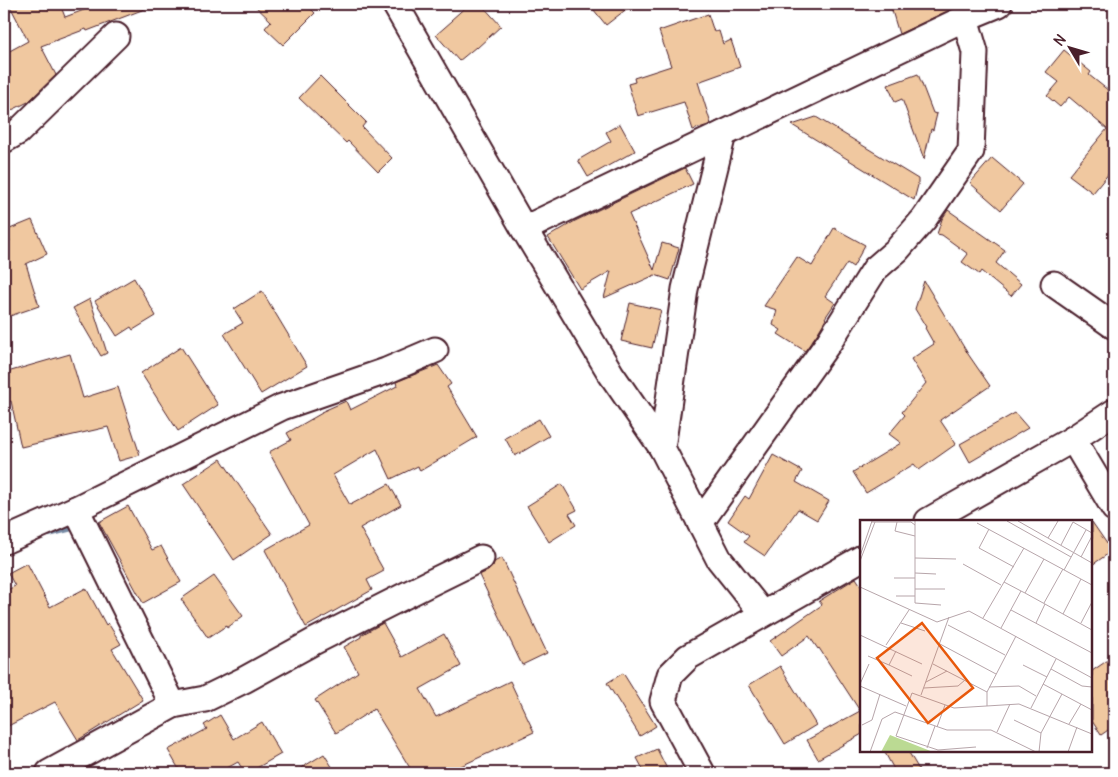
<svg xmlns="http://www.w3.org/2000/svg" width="1118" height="777" viewBox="0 0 1118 777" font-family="Delius,sans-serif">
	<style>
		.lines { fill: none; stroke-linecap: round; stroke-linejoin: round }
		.stream { stroke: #788ca6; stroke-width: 6 }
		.building { fill: #f0c8a0; stroke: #4a1f2b }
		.minor-casing { stroke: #4a1f2b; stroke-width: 29 }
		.minor { stroke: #fff; stroke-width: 25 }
		.inset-road { fill: none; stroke: #b7a5aa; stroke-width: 1 }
		.view { fill: #e8590c; fill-opacity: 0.15; stroke: #e8590c; stroke-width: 2.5 }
		.inset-edge { fill: none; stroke: #4a1f2b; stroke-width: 2.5 }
	</style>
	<rect width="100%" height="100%" fill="#fff"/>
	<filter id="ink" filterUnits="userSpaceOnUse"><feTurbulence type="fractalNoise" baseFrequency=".02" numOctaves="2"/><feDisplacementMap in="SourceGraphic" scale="10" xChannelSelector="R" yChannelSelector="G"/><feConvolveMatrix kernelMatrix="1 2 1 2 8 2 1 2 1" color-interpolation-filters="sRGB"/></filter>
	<g filter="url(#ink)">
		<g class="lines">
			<path class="stream" d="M49,534L76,527"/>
		</g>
		<g class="building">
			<path d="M9,4H60L65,17L100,4H155V5L87,31L86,29L41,46L56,75L28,102L4,114V54L28,41Z"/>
			<path d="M253,4H306L315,13L283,45L265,28L271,21Z"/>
			<path d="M469,4H481L501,26L477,48L476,47L459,61L436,35L452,21L451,20Z"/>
			<path d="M589,4H633L606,25Z"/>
			<path d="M890,4H962L899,34Z"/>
			<path d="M708,14L714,32L719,31L723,44L731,40L740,67L698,82L711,124L693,130L684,102L638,116L628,84L635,82L634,78L671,66L659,31Z"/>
			<path d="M1064,50L1091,72L1089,75L1114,95V167L1093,193L1069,175L1107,129L1069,97L1060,107L1047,96L1059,82L1046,72Z"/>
			<path d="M918,74L933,113L937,114L933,130L931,129L924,159L902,99L895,102L888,85Z"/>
			<path d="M320,76L366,122L362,127L392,158L378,172L348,141L346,143L299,98Z"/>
			<path d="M816,117L918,179V185L914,200L792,125Z"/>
			<path d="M620,124L635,151L588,177L578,160L611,141L606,132Z"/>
			<path d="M992,158L1023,184L1001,210L970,183Z"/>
			<path d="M685,168L693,184L629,214L654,270L662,243L679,248L670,280L655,275L604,298L611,271L580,289L548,237L575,221Z"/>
			<path d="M948,210L1005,250L996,263L1021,284L1011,296L981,271L979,274L962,262L968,254L942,235L937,234L942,219Z"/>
			<path d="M32,220L47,254L26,264L39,306L4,318V244L10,241L5,231Z"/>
			<path d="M834,228L865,245L853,267L847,263L825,296L835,303L825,318L826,319L817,334L805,351L778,334L781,330L773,325L777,310L764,306L797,257L812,266Z"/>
			<path d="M134,278L156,316L133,330L131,327L117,336L95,301Z"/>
			<path d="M924,281L968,354L990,386L940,420L956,444L919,470L914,464L866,493L853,472L901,443L889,434L905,415L902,412L926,383L911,359L934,344L925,328L926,327L915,309Z"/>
			<path d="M262,291L307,366L261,394L224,334L243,323L234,309Z"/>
			<path d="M90,299L107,353L101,356L73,308Z"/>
			<path d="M630,303L661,310L652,348L621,341Z"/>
			<path d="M181,347L218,405L178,431L141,373Z"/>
			<path d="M70,354L83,398L118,387L140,455L119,461L108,427L21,447L11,401L4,403V373Z"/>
			<path d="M438,365L451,384L447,387L477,437L420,471L418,466L391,479L377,449L333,475L350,505L389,484L401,505L360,528L384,571L367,580L372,590L306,627L265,550L309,525L269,452L291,440L287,433L322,413L321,412L346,401L350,410L397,386L396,382Z"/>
			<path d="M1015,413L1028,428L970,462L960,444Z"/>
			<path d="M539,419L549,436L515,456L505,438Z"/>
			<path d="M773,455L802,471L796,482L829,501L817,520L798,509L765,556L744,542L749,536L728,521L745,496L749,499Z"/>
			<path d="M221,459L272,534L234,560L183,484Z"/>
			<path d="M562,484L577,510L569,514L576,525L549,542L527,506Z"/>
			<path d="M128,506L152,550L161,546L181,582L143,603L99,522Z"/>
			<path d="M1092,522L1112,551L1092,565Z"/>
			<path d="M502,558L547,653L522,665L479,575L488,571L493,566L494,562Z"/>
			<path d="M27,563L50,607L86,588L106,625L108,623L121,644L112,649L143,700L78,740L55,702L8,726L4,718V592L15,586L8,573Z"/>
			<path d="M214,576L243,616L227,628L226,626L208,638L181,599Z"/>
			<path d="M856,578L862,587V734L818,759L807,740L860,711L819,648L818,649L809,636L781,656L770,641L822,605L819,601Z"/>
			<path d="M383,623L402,657L444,634L461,666L420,689L436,717L510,681L534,732L446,773H413L374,709L336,733L315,700L358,672L344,647L361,637V635Z"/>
			<path d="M1114,656V726L1101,735L1092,721V671Z"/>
			<path d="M780,666L816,725L785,744L749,685Z"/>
			<path d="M623,673L656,726L640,736L607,683Z"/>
			<path d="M220,715L234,739L262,722L281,754L248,773H245L238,762L218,773H181L168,750L207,729L204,725Z"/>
			<path d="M657,749L669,773H645L637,758Z"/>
			<path d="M884,751H908L921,773H896Z"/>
			<path d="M324,754L336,773H293Z"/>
		</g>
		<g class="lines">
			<g class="minor-casing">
				<g id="minor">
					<path d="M395,4L524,229L611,374L662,448L719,559L763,614"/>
					<path d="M4,140L18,132L116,36"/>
					<path d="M524,229L965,18L999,4"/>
					<path d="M1054,284L1114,326"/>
					<path d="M1073,439L1114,508"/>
					<path d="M662,448L685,289L723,134"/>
					<path d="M76,509L173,705L205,699L244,680L313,642L430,583L481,558"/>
					<path d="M928,521L1073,439L1114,412"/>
					<path d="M700,523L829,342L875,269L897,250L924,219L971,151L975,52L965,18"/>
					<path d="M4,541L76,509L282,407L386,371L435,350"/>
					<path d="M49,773L173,705"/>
					<path d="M702,773L663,701L670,675L688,657L862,558"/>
				</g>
			</g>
			<use href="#minor" class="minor"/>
		</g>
	</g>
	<g transform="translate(860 520)">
		<rect width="232" height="232" fill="#fff"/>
		<path d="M30,215L73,232H21Z" fill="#bbda93"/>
		<path class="inset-road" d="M55,1V83L81,85M147,1L211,37M158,1L232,43M12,2H51L55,5M37,2L35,11L55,16M213,2L232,13M117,3L232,65M129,9L119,28L154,47M188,18L198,1M201,25L213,2M0,36L12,1M221,37L232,16M55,38L96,39M0,41L15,2M103,44L141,65M204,50L226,10M55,53L76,54M34,58H55M144,62L161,71M0,67L77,102L109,91L232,158M55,69H85M165,73L232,110M36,76H55M184,83L203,49M151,90L232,133M203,94L221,59M123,98L164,28M41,103L65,111M176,103L185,84M221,103L232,82M88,105L145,135M141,108L161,71L165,73L184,39M0,115L62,144M80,124L136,154M26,125L49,90M36,131L29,145L52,156M8,136L29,145M73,144L127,172M163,145L187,157M191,149L222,166L232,167M66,162L87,151M0,164L9,144M183,164L232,190M0,166L46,186M129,167L159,166L176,176M64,168L98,166L105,160M61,175L89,97M127,186V172L156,116M171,188L196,139M154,200L181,213M209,204L221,184M2,205L12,200L20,174M77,207L85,185M137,212L150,184M116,227L78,230L36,216L52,173L94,188L159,184L232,214M67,228L75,206M10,232L22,199L35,192L87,210H131L176,232M179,232L181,213L202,174M208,232L217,207"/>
		<path class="view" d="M62,103L113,168L68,203L17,138Z"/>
		<rect width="232" height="232" class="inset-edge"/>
	</g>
	<rect width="1118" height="777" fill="none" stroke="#fff" stroke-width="20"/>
	<rect x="10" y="10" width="1098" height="757" fill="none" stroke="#4a1f2b" stroke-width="2" filter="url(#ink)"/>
	<g transform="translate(1070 48) rotate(308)" stroke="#ffffff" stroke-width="4" paint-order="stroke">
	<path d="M0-4L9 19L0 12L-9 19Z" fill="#4a1f2b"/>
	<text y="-8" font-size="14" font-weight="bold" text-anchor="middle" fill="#4a1f2b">N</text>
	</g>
</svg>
